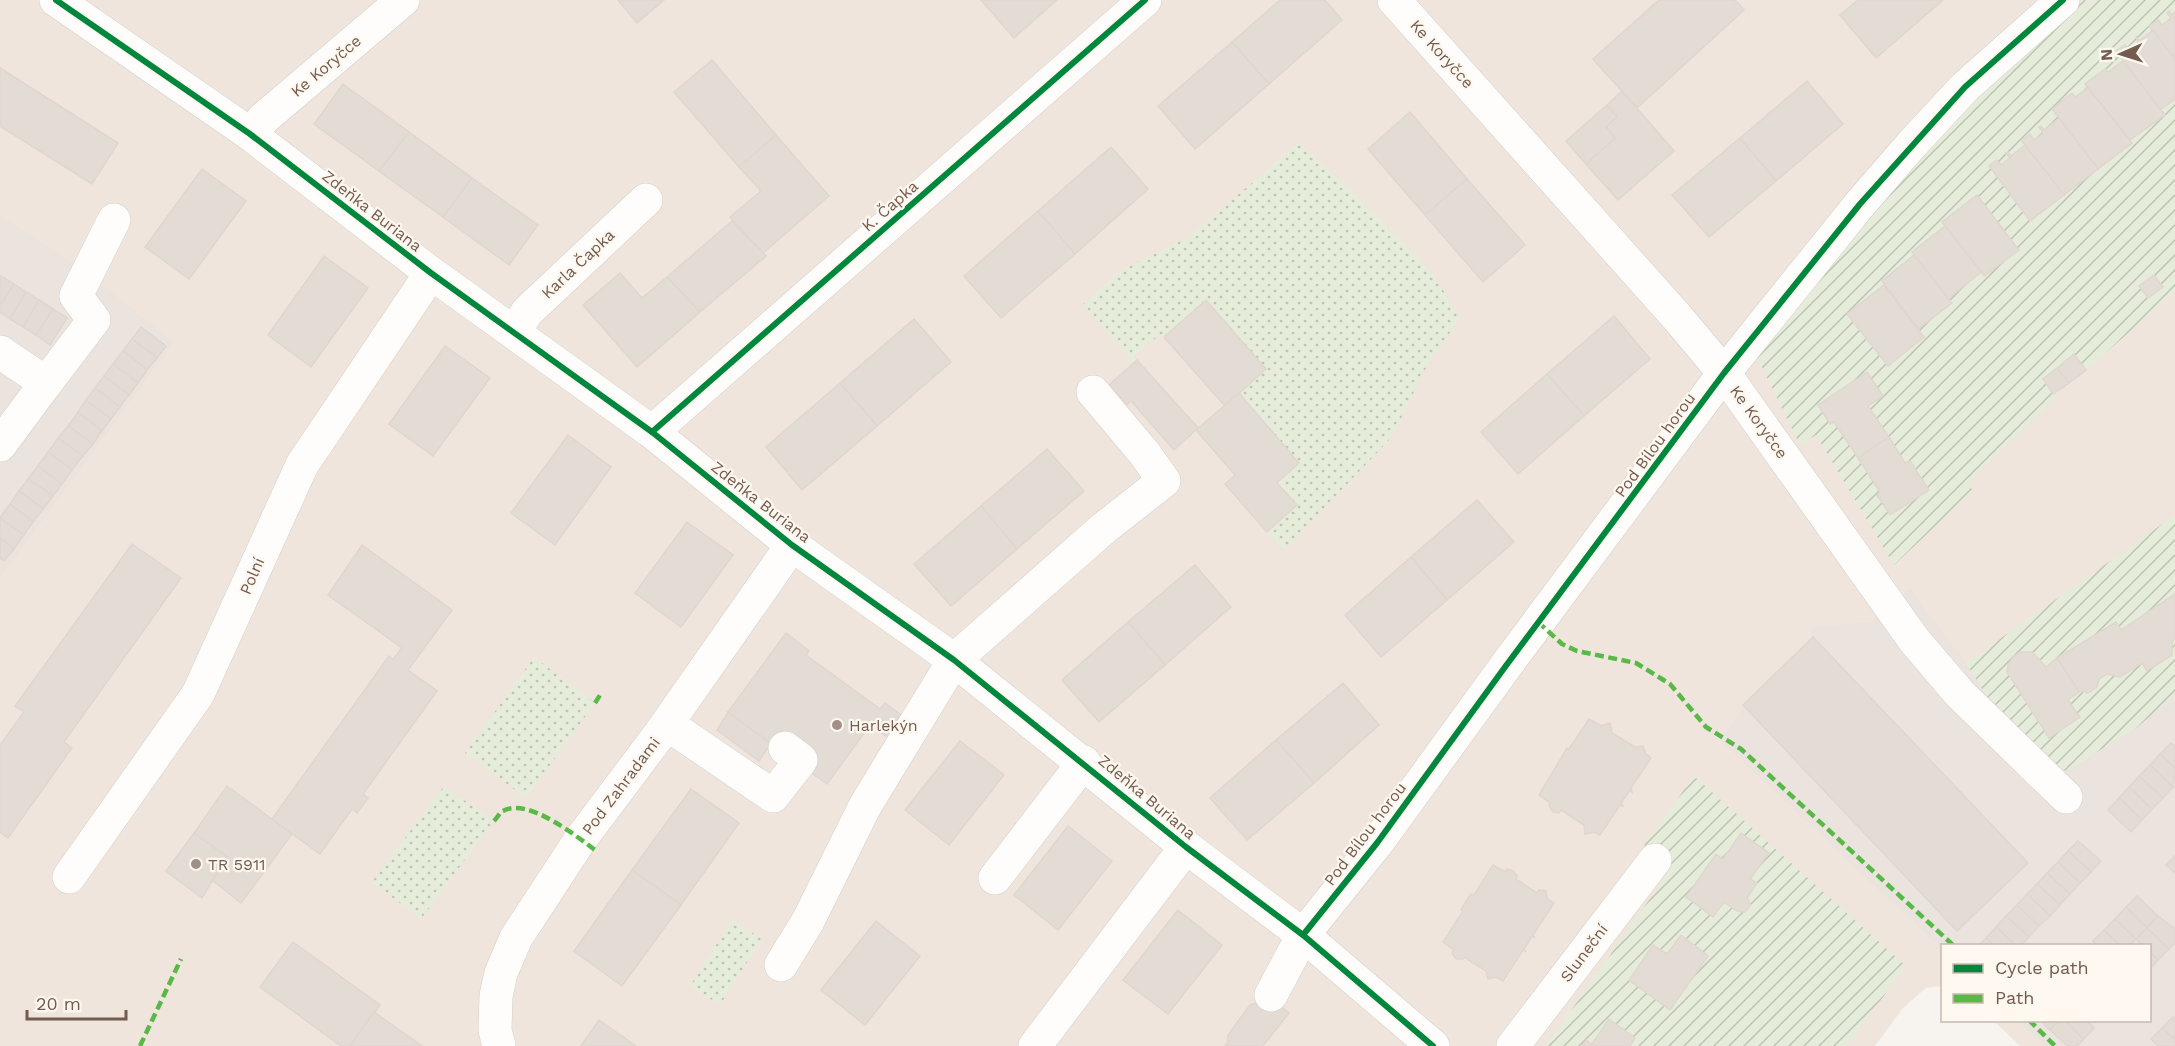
<svg xmlns="http://www.w3.org/2000/svg" width="2175" height="1046" viewBox="0 0 2175 1046" font-family="'Work Sans',sans-serif">
	<style>
		.residential { fill: #efe5dc }
		.industrial { fill: #eae3de }
		.park { fill: url(#park-dots) }
		.garden { fill: url(#garden-furrows) }
		.building { fill: #e3dcd5; stroke: #e0d6d0; stroke-width: 1.5 }
		.lines { fill: none; stroke-linecap: round; stroke-linejoin: round }
		.minor-casing { stroke: #d5cfc9; stroke-width: 34 }
		.minor { stroke: #fefdfc; stroke-width: 33 }
		.quiet { stroke: #58b947; stroke-width: 4.5; stroke-dasharray: 9 4.5; stroke-linecap: butt }
		.cycleway-casing { stroke: #fef8f0; stroke-width: 10 }
		.cycleway { stroke: #00873e; stroke-width: 6 }
		.poi-dot { fill: #a29087; stroke: #fef8f0; stroke-width: 2 }
		.labels { text-anchor: middle; dominant-baseline: central; stroke-width: 4.5; stroke-linejoin: round; paint-order: stroke }
		.street-label { font-size: 16px; fill: #745b4f; stroke: #fef8f0 }
		.poi-label { font-size: 16px; fill: #745b4f; stroke: #fef8f0; text-anchor: start }
	</style>
	<defs>
		<pattern id="park-dots" width="8" height="8" patternUnits="userSpaceOnUse" patternTransform="scale(1.5)"><rect width="8" height="8" fill="#e5edda"/><path d="M2 2h.1M6 6h.1" fill="none" stroke="#bec3b3" stroke-width="1.8" stroke-linecap="round"/></pattern>
		<pattern id="garden-furrows" width="10" height="10" patternUnits="userSpaceOnUse" patternTransform="scale(1.5)"><rect width="10" height="10" fill="#e5edda"/><path d="M-1 1l2-2M0 10L10 0M9 11l2-2" fill="none" stroke="#bec3b3"/></pattern>
	</defs>
	<rect width="100%" height="100%" fill="#f7f3ee"/>
	<path class="residential" d="M0,0H2175V1046H2020L1994,1021L2150,1020V946H1942V986L1926,988L1903,1008L1875,1046H0Z"/>
	<g class="industrial">
		<path d="M0,216L87,273L173,342L0,578Z"/>
		<path d="M1910,589L1966,663L1986,695L2057,767L2067,770L2136,728L2175,696V1046H2045L2018,1021L2150,1020V946H1942V949L1721,741L1743,705L1812,638L1811,627L1872,622Z"/>
	</g>
	<g class="park">
		<path d="M1299,143C1345,187 1437,263 1459,319L1424,371L1392,437L1284,550L1267,532L1297,506L1277,483L1299,463L1239,393L1266,369L1206,300L1164,337L1161,334L1134,355L1137,360L1134,363L1083,304L1123,269L1188,237Z"/>
		<path d="M534,657L595,703L526,798L465,753Z"/>
		<path d="M444,786L494,821L421,919L372,882Z"/>
		<path d="M732,920L762,939L720,1005L690,986Z"/>
	</g>
	<g class="garden">
		<path d="M2084,0H2175V292L2086,370L2054,393L2056,398L1968,483L1973,491L1894,565L1816,435L1800,445L1757,357L1873,211L1979,96Z"/>
		<path d="M2175,515V696L2136,728L2066,771L2057,767L1986,695L1966,663Z"/>
		<path d="M1694,776L1906,966L1847,1046H1546L1673,866L1644,845Z"/>
	</g>
	<g class="building">
		<path d="M618,0H664L637,23Z"/>
		<path d="M981,0H1057L1014,38Z"/>
		<path d="M1280,0H1325L1342,20L1269,84L1232,42Z"/>
		<path d="M1659,0H1735L1744,10L1637,108L1593,59Z"/>
		<path d="M1858,0H1943L1876,58L1840,15Z"/>
		<path d="M2169,11L2172,15L2175,12V59L2149,26L2158,20L2162,25L2171,18L2167,13Z"/>
		<path d="M2153,30L2175,59V99L2160,110L2116,51L2125,45L2129,50L2138,43L2136,36L2139,41Z"/>
		<path d="M1232,42L1269,84L1195,149L1158,106Z"/>
		<path d="M712,60L776,135L739,167L674,92Z"/>
		<path d="M2123,61L2165,115L2130,140L2085,84L2105,69L2108,72Z"/>
		<path d="M0,68L118,143L92,184L0,126Z"/>
		<path d="M1807,81L1843,124L1776,181L1740,138Z"/>
		<path d="M343,84L409,132L379,171L314,124Z"/>
		<path d="M2088,88L2132,143L2098,169L2052,109L2072,93L2075,97Z"/>
		<path d="M1622,91L1674,151L1618,200L1586,164L1615,138L1606,127L1617,117L1607,105Z"/>
		<path d="M1607,105L1617,117L1606,127L1615,138L1586,164L1566,141Z"/>
		<path d="M1410,112L1467,179L1425,215L1368,149Z"/>
		<path d="M2059,118L2098,169L2064,195L2022,141L2030,134L2034,140L2043,133L2039,127L2041,126L2044,130Z"/>
		<path d="M409,132L472,178L443,217L379,171Z"/>
		<path d="M776,135L829,196L763,253L730,217L761,191L739,167Z"/>
		<path d="M1740,138L1776,181L1709,237L1672,195Z"/>
		<path d="M2025,145L2064,195L2030,221L1989,166L1997,160L2001,165L2010,158L2006,153L2008,152L2011,156Z"/>
		<path d="M1111,147L1148,189L1075,254L1038,211Z"/>
		<path d="M202,169L246,201L189,279L145,247Z"/>
		<path d="M472,178L538,225L509,265L443,217Z"/>
		<path d="M1467,179L1525,245L1483,282L1425,215Z"/>
		<path d="M1977,195L2019,250L1984,276L1942,222Z"/>
		<path d="M1038,211L1075,254L1001,318L964,276Z"/>
		<path d="M732,221L766,256L700,312L667,277Z"/>
		<path d="M1945,226L1981,272L1948,299L1912,252Z"/>
		<path d="M1914,255L1952,303L1918,329L1882,281Z"/>
		<path d="M324,256L368,288L311,367L268,335Z"/>
		<path d="M620,273L642,298L667,277L700,312L637,367L583,305Z"/>
		<path d="M2154,275L2163,287L2148,298L2139,286Z"/>
		<path d="M1,276L14,284L0,306V278Z"/>
		<path d="M14,284L26,292L10,319L0,312V306Z"/>
		<path d="M1884,285L1924,337L1888,366L1847,314Z"/>
		<path d="M26,292L39,300L23,327L10,319Z"/>
		<path d="M39,300L53,309L36,335L23,327Z"/>
		<path d="M1206,300L1266,369L1225,406L1164,337Z"/>
		<path d="M53,309L67,318L50,345L36,335Z"/>
		<path d="M1614,316L1650,359L1584,416L1547,374Z"/>
		<path d="M914,319L951,362L877,426L840,383Z"/>
		<path d="M141,327L166,346L157,358L132,339Z"/>
		<path d="M132,339L157,358L147,370L123,351Z"/>
		<path d="M445,346L490,378L433,456L389,424Z"/>
		<path d="M123,351L147,370L138,383L113,364Z"/>
		<path d="M2074,354L2086,370L2069,383L2057,368Z"/>
		<path d="M1137,360L1198,428L1174,450L1131,401L1126,405L1109,385Z"/>
		<path d="M113,364L138,383L129,395L104,376Z"/>
		<path d="M2057,368L2069,383L2053,394L2043,379Z"/>
		<path d="M1867,372L1883,396L1868,406L1889,437L1858,458L1834,422L1830,424L1818,405Z"/>
		<path d="M1547,374L1584,416L1518,474L1481,432Z"/>
		<path d="M104,376L129,395L120,407L95,388Z"/>
		<path d="M840,383L877,426L802,490L766,447Z"/>
		<path d="M95,388L120,407L111,419L86,400Z"/>
		<path d="M1239,393L1299,463L1277,483L1297,505L1267,532L1225,484L1235,475L1196,430Z"/>
		<path d="M86,400L111,419L102,431L78,412Z"/>
		<path d="M78,412L102,431L93,444L68,426Z"/>
		<path d="M68,426L93,444L83,456L58,438Z"/>
		<path d="M568,435L611,467L555,545L511,513Z"/>
		<path d="M1889,437L1905,463L1910,461L1929,490L1890,515L1877,495L1880,492L1858,458Z"/>
		<path d="M58,438L83,456L72,470L48,452Z"/>
		<path d="M1047,449L1084,491L1017,549L981,506Z"/>
		<path d="M48,452L72,470L62,484L38,466Z"/>
		<path d="M38,466L62,484L53,496L28,479Z"/>
		<path d="M28,479L53,496L43,509L19,491Z"/>
		<path d="M19,491L43,509L33,522L10,504Z"/>
		<path d="M1477,500L1514,542L1447,600L1411,557Z"/>
		<path d="M10,504L33,522L24,535L0,518Z"/>
		<path d="M981,506L1017,549L951,606L914,564Z"/>
		<path d="M0,518L24,535L14,549L0,538Z"/>
		<path d="M687,522L733,555L681,627L635,593Z"/>
		<path d="M0,538L14,549L4,561L0,558Z"/>
		<path d="M132,544L181,578L64,742L72,748L8,838L0,832V745L24,712L15,706Z"/>
		<path d="M362,545L452,610L408,670L437,691L363,794L368,798L357,813L352,809L320,854L272,819L389,656L393,659L402,648L328,595Z"/>
		<path d="M1411,557L1447,600L1381,657L1345,615Z"/>
		<path d="M1195,565L1231,607L1165,665L1128,622Z"/>
		<path d="M2175,594V639L2172,641V655L2147,671L2142,663L2120,677L2107,674L2099,679L2097,687L2088,693L2078,690L2057,658L2116,622L2121,630Z"/>
		<path d="M1128,622L1165,665L1099,722L1062,680Z"/>
		<path d="M786,633L809,651L806,655L880,709L885,703L901,715L886,736L870,725L827,784L728,712Z"/>
		<path d="M1813,637L2028,863L1957,931L1743,705Z"/>
		<path d="M2032,652L2046,667L2057,658L2079,692L2068,700L2080,717L2049,738L2007,672L2008,664L2014,656L2021,652Z"/>
		<path d="M1343,683L1379,725L1314,783L1276,740Z"/>
		<path d="M728,712L771,744L759,761L717,730Z"/>
		<path d="M1589,719L1601,726L1610,723L1612,733L1635,747L1643,746L1646,754L1651,758L1631,788L1632,792L1630,790L1621,803L1623,806L1620,805L1600,835L1594,832L1585,834L1584,825L1561,810L1559,813L1553,812L1549,806L1550,803L1539,795L1567,748L1569,749Z"/>
		<path d="M1276,740L1314,783L1247,840L1210,798Z"/>
		<path d="M960,741L1004,775L949,845L905,810Z"/>
		<path d="M2171,743L2175,746V768L2160,754Z"/>
		<path d="M2160,754L2175,768L2173,787L2150,765Z"/>
		<path d="M2150,765L2173,787L2163,798L2139,776Z"/>
		<path d="M2139,776L2163,798L2152,809L2129,787Z"/>
		<path d="M227,786L292,834L241,903L211,879L227,857L194,833Z"/>
		<path d="M2129,787L2152,809L2142,820L2119,798Z"/>
		<path d="M691,789L739,823L681,905L632,870Z"/>
		<path d="M2119,798L2142,820L2131,832L2108,810Z"/>
		<path d="M1068,826L1112,861L1058,930L1014,895Z"/>
		<path d="M194,833L227,857L202,898L166,871Z"/>
		<path d="M1741,833L1769,853L1750,879L1757,883L1747,898L1751,905L1745,912L1737,911L1724,902L1713,917L1686,897L1716,854L1723,859Z"/>
		<path d="M2078,841L2101,861L2091,872L2068,851Z"/>
		<path d="M2068,851L2091,872L2080,883L2058,862Z"/>
		<path d="M2175,856V873L2166,865Z"/>
		<path d="M2058,862L2080,883L2070,894L2047,873Z"/>
		<path d="M1493,865L1505,872L1507,869L1513,871L1517,876L1516,879L1537,893L1539,890L1546,891L1547,899L1554,903L1533,935L1535,938L1532,936L1524,949L1526,952L1523,950L1503,981L1496,977L1488,979L1486,971L1464,957L1463,959H1456L1452,953L1454,950L1443,942L1463,911L1461,910L1465,903L1471,894L1474,895Z"/>
		<path d="M632,870L681,905L622,986L574,951Z"/>
		<path d="M2047,873L2070,894L2060,905L2037,884Z"/>
		<path d="M2037,884L2060,905L2050,916L2027,894Z"/>
		<path d="M2027,894L2050,916L2039,926L2017,905Z"/>
		<path d="M2137,896L2158,916L2147,928L2126,907Z"/>
		<path d="M2017,905L2039,926L2029,937L2006,916Z"/>
		<path d="M2126,907L2147,928L2136,939L2115,919Z"/>
		<path d="M1178,910L1222,945L1168,1014L1123,980Z"/>
		<path d="M2006,916L2029,937L2021,946H2016L1996,927Z"/>
		<path d="M2158,916L2175,929V942L2169,949L2147,928Z"/>
		<path d="M2115,919L2136,939L2130,946H2120L2104,930Z"/>
		<path d="M876,921L920,956L865,1025L821,990Z"/>
		<path d="M1996,927L2016,946H1994L1986,938Z"/>
		<path d="M2147,928L2169,949L2158,960L2150,952V946H2143L2136,939Z"/>
		<path d="M2104,930L2120,946H2097L2093,941Z"/>
		<path d="M1681,935L1708,956L1670,1010L1629,980L1653,945L1667,954Z"/>
		<path d="M1986,938L1994,946H1978Z"/>
		<path d="M293,942L380,1005L350,1046H341L260,987Z"/>
		<path d="M2150,952L2158,960L2150,969Z"/>
		<path d="M1272,999L1289,1013L1263,1046H1225L1228,1042V1035L1250,1005Z"/>
		<path d="M374,1012L411,1038L422,1046H350Z"/>
		<path d="M2173,1017L2175,1019V1040L2162,1028Z"/>
		<path d="M1609,1019L1635,1038L1630,1046H1582L1586,1040L1592,1044Z"/>
		<path d="M599,1020L636,1046H581Z"/>
		<path d="M2040,1020H2059L2050,1030Z"/>
		<path d="M2059,1020H2064L2084,1039L2077,1046H2068L2050,1030Z"/>
		<path d="M2064,1020H2087L2094,1028L2084,1039Z"/>
		<path d="M2162,1028L2175,1040V1046H2158L2151,1039Z"/>
	</g>
	<g class="lines">
		<g class="minor-casing">
			<g id="minor">
				<path d="M56,0L250,134L431,273L652,432L792,545L954,660L1186,847L1303,935L1433,1046"/>
				<path d="M1394,0L1677,317L1724,373L1914,640L1960,694L2066,797"/>
				<path d="M250,134L263,119L403,0"/>
				<path d="M514,332L527,312L646,200"/>
				<path d="M0,352L46,383L0,445"/>
				<path d="M46,383L94,320L76,296L114,220"/>
				<path d="M652,432L1145,0"/>
				<path d="M667,724L773,796L801,760L785,748"/>
				<path d="M69,877L198,694L302,465L431,273"/>
				<path d="M995,878L1084,762"/>
				<path d="M781,965L808,921L865,806L954,660L1104,528L1164,481L1145,454L1093,392"/>
				<path d="M1271,995L1303,935L1377,843L1505,667L1724,373L1860,204L1912,144L1965,87L2063,0"/>
				<path d="M499,1046L495,1030L496,996L501,973L516,938L580,840L659,735L792,545"/>
				<path d="M1035,1046L1186,847"/>
				<path d="M1513,1046L1655,860"/>
			</g>
		</g>
		<use href="#minor" class="minor"/>
		<g class="quiet">
			<path d="M1538,622L1562,644L1577,651L1636,663L1670,684L1706,727L1741,749L1954,946"/>
			<path d="M595,703L602,692"/>
			<path d="M494,821C497,818 500,812 503,811C528,797 576,836 595,850"/>
			<path d="M2029,1020L2055,1046"/>
			<path d="M140,1046L181,959"/>
		</g>
		<g class="cycleway-casing">
			<g id="cycleway">
				<path d="M56,0L250,134L431,273L652,432L792,545L954,660L1186,847L1303,935L1433,1046"/>
				<path d="M652,432L1145,0"/>
				<path d="M1303,935L1377,843L1505,667L1724,373L1860,204L1965,87L2063,0"/>
			</g>
		</g>
		<use href="#cycleway" class="cycleway"/>
	</g>
	<g class="poi-dot">
		<circle cx="837" cy="725" r="6"/>
		<circle cx="196" cy="864" r="6"/>
	</g>
	<g class="labels">
		<g class="street-label">
			<text transform="translate(1442 54) rotate(48)">Ke Koryčce</text>
			<text transform="translate(326 66) rotate(-40)">Ke Koryčce</text>
			<text transform="translate(890 206) rotate(-41)">K. Čapka</text>
			<text transform="translate(372 211) rotate(38)">Zdeňka Buriana</text>
			<text transform="translate(578 264) rotate(-43)">Karla Čapka</text>
			<text transform="translate(1759 422) rotate(54)">Ke Koryčce</text>
			<text transform="translate(1655 445) rotate(-54)">Pod Bílou horou</text>
			<text transform="translate(761 502) rotate(38)">Zdeňka Buriana</text>
			<text transform="translate(252 576) rotate(-67)">Polní</text>
			<text transform="translate(621 786) rotate(-53)">Pod Zahradami</text>
			<text transform="translate(1147 797) rotate(40)">Zdeňka Buriana</text>
			<text transform="translate(1365 834) rotate(-53)">Pod Bílou horou</text>
			<text transform="translate(1584 953) rotate(-53)">Sluneční</text>
		</g>
		<g class="poi-label">
			<text x="849" y="725">Harlekýn</text>
			<text x="208" y="864">TR 5911</text>
		</g>
	</g>
	<rect x="1941" y="944" width="210" height="78" fill="#fef8f0" stroke="#c7b9b0" stroke-width="1.5"/>
	<rect x="1953" y="964" width="30" height="9" fill="#00873e" stroke="#c7b9b0" stroke-width="1.5"/>
	<text x="1995" y="974" font-size="18" fill="#745b4f">Cycle path</text>
	<rect x="1953" y="994" width="30" height="9" fill="#58b947" stroke="#c7b9b0" stroke-width="1.5"/>
	<text x="1995" y="1004" font-size="18" fill="#745b4f">Path</text>
	<g transform="translate(2121 54) rotate(267)" stroke="#fef8f0" stroke-width="4.5" paint-order="stroke">
	<path d="M0-4.5L10 22L0 15L-10 22Z" fill="#745b4f"/>
	<text y="-9" font-size="16" font-weight="bold" text-anchor="middle" fill="#745b4f">N</text>
	</g>
	<path d="M27 1010v9h99v-9" fill="none" stroke="#745b4f" stroke-width="3"/>
	<text x="36" y="1010" font-size="18" fill="#745b4f" stroke="#fef8f0" stroke-width="4.5" paint-order="stroke">20 m</text>
</svg>
